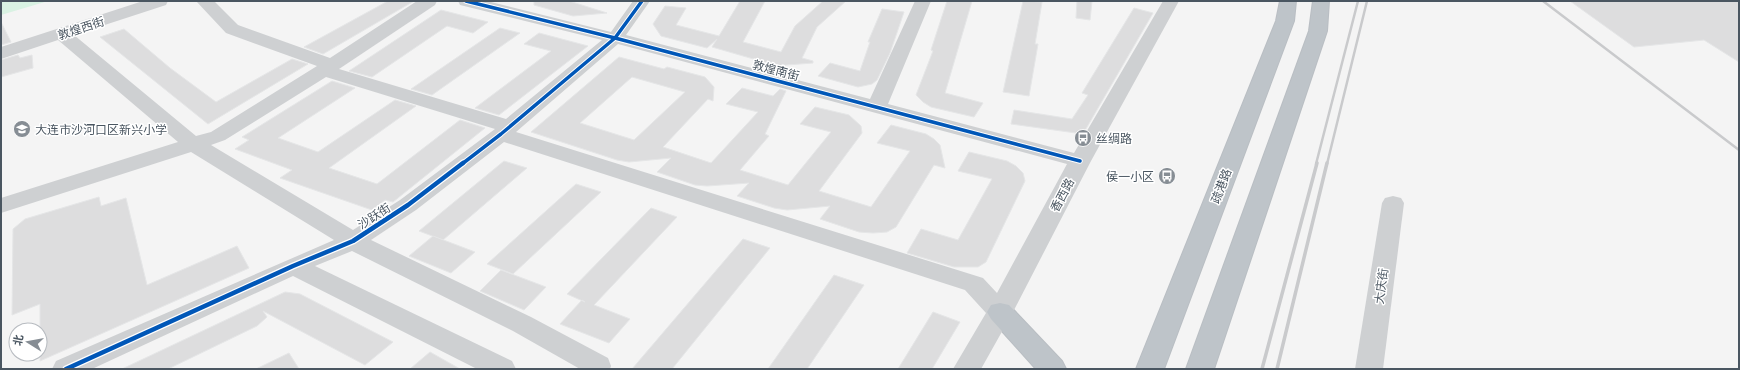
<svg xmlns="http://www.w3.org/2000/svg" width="1740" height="370" viewBox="0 0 1740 370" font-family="'Titillium Web','Noto Sans SC',sans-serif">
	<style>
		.green { fill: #d9f2e3 }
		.building { fill: #ddddde; stroke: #e5e6e7; fill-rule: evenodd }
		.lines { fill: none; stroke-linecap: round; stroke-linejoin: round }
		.highway-casing { stroke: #b9bec3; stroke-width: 2 }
		.minor { fill: #ced0d2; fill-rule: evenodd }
		.highway { fill: #bec4c9; fill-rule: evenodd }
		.rail-far1 { stroke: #c9cacc; stroke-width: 2.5 }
		.rail { stroke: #c9cacc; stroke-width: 3.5 }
		.cycleway-far1-casing { stroke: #fff; stroke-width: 5.5 }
		.cycleway-casing { stroke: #fff; stroke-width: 7 }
		.cycleway-far1 { stroke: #0057b8; stroke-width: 3.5 }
		.cycleway { stroke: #0057b8; stroke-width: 4.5 }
		.labels { text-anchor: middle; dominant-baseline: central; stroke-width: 3; stroke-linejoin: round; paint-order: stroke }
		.street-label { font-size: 12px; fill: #4a5661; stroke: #fff }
		.poi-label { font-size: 12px; fill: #4a5661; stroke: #fff; text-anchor: start }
	</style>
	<rect width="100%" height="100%" fill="#f4f4f4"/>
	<path class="green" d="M1,1H48L1,15Z"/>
	<g class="building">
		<path d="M388,1H414L323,54L304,47Z"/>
		<path d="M534,1H569L607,13L573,16L534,5Z"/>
		<path d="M740,1H765L743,42L781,52L795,26L823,1H846L817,27L802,58L813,61V63L773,66L774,65L712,47L717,39L707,48L661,36L653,24L665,6L686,8L676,25L719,36Z"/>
		<path d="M947,1H972L945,93L983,103L974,117L931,107L923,102L916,95L933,51L931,50Z"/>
		<path d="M1023,1L1042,2L1035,44H1038L1029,96L1003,92Z"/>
		<path d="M1077,1H1092L1090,20L1076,18Z"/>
		<path d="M1570,1H1739V62L1704,40L1634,47Z"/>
		<path d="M1134,8L1153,13L1083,134L1011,124L1014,110L1072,119L1088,95L1082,93Z"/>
		<path d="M882,9L904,12L890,53L877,80L872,84L858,87L818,76L830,63L860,71L870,42H868Z"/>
		<path d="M441,10L488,22L473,33L447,26L372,77L349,71Z"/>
		<path d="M1,22L11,42L1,45Z"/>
		<path d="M500,28L520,33L432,95L411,89Z"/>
		<path d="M124,29L170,68L216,102L292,59L308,64L208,124L100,37Z"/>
		<path d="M539,33L588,46L499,115L475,108L551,51L524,44Z"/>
		<path d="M18,55L20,58L32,55L33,68L1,77V60Z"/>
		<path d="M619,57L664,69L667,67L705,77L714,87L713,101L708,99L663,147L711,163L758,112L726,104L742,88L773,96L780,89L786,91L765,134L769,136L740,170L788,185L831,132L800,124L815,107L849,115L861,126L862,133L819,191L871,207L910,151L877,143L891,125L926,134L934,139L940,145L945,168L934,165L896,227L887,232L873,233L859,232L820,219L830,206L787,210L774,208L737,196L749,183L707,186L695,185L657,172L671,158L629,162L617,160L531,132ZM632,77L685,92L634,140L580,123Z"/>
		<path d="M332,81L355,88L278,138L318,152L395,100L416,106L329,168L377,184L460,120L485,128L393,202L385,200L372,210L280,178L292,170L235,149L249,140L242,137Z"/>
		<path d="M969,152L1007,161L1016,166L1023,173L1025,181L986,262L978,267H954L907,253L921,229L958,240L992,179L958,171Z"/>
		<path d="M504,161L527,168L443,240L419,231Z"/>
		<path d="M576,184L601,192L513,274L487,264Z"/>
		<path d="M99,197L101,206L126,198L147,285L237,246L249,268L40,361V304L12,315L13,229L25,219Z"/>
		<path d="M651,208L677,217L594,305L630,319L609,343L560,324L582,300L585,302L567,294Z"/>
		<path d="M433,236L475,252L451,273L409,256Z"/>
		<path d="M743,239L770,248L672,369H632Z"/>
		<path d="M501,270L546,287L524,310L480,291Z"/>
		<path d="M834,275L864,285L807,369H768Z"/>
		<path d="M285,292L300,294L393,342L365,365L263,311L267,317L257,326L168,369H122Z"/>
		<path d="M933,312L960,322L932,369H898Z"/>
		<path d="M430,352L460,369H410Z"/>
		<path d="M289,353L299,369H256Z"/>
	</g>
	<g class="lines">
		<g class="highway-casing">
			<g id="highway">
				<path d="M1280,1H1296L1294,21L1164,369H1136L1276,21Z"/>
				<path d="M1313,1H1329L1327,31L1214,369H1186L1309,31Z"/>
				<path d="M1000,303L1009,305L1062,361L1066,369H1036L991,319L987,312L991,305Z"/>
			</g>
		</g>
		<g class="minor">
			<path d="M143,1H168L166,5L74,35L196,136L211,132L317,66L226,33L196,1H214L238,25L330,58L417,1H437L435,5L339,69L506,119L602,40L460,5L458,1H487L611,32L633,1H650L626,35L870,99L915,1H931L888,104L1074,153L1163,1H1179L1091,161L1013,312L981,369H953L986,313L965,290L504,142L416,210L371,240L531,317L608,358L611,366L610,369H580L513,331L352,251L315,266L512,361L516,369H477L293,276L92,369H52L56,361L334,240L191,152L1,213V198L178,142L58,40L1,59V47ZM618,44L1067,164L997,293L983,278L516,132ZM326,77L495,129L400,200L353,230L211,145L225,140Z"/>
			<path d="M1393,196L1401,198L1404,203L1383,369H1355L1382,203L1385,198Z"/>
		</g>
		<use href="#highway" class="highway"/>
		<g class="rail-far1">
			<path d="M1543,1L1739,150"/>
			<path d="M1316,164L1358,1"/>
			<path d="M1327,164L1367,1"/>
		</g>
		<g class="rail">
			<path d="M1262,369L1317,163"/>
			<path d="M1277,369L1327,163"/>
		</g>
		<g class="cycleway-far1-casing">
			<g id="cycleway-far1">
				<path d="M466,1L615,38L1080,161"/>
				<path d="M462,164L501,134L615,38L642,1"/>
			</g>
		</g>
		<g class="cycleway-casing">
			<path id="cycleway" d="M66,369L293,266L353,241L408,205L463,163"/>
		</g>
		<use href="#cycleway-far1" class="cycleway-far1"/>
		<use href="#cycleway" class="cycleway"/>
	</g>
	<defs>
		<g id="school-disc" transform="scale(0.9)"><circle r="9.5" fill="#868d94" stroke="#fff"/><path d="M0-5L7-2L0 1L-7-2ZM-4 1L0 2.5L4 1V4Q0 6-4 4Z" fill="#fff"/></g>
		<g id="bus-disc" transform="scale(0.9)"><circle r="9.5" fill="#868d94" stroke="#fff"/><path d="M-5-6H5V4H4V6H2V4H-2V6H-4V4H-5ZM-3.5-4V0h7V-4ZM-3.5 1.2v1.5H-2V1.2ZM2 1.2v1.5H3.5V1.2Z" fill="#fff"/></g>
	</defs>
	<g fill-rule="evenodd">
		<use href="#school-disc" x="22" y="129"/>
		<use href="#bus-disc" x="1083" y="138"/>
		<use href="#bus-disc" x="1167" y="176"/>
	</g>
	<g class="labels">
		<g class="street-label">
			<text transform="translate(81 28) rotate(-18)">敦煌西街</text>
			<text transform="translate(776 70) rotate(15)">敦煌南街</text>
			<text transform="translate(1221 186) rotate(-69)">疏港路</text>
			<text transform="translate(1062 195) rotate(-62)">香西路</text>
			<text transform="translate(374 216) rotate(-33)">沙跃街</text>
			<text transform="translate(1381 286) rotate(-82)">大庆街</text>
		</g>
		<g class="poi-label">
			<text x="35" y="129">大连市沙河口区新兴小学</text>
			<text x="1096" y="138">丝绸路</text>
			<text x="1154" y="176" text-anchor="end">侯一小区</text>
		</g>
	</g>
	<rect width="1740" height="370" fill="none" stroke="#4a5661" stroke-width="4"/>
	<g transform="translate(28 342) rotate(281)"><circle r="19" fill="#ffffff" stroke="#b7bbc0"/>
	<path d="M0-3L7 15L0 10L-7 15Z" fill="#868d94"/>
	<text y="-6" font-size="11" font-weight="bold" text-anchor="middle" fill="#4a5661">北</text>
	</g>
</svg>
